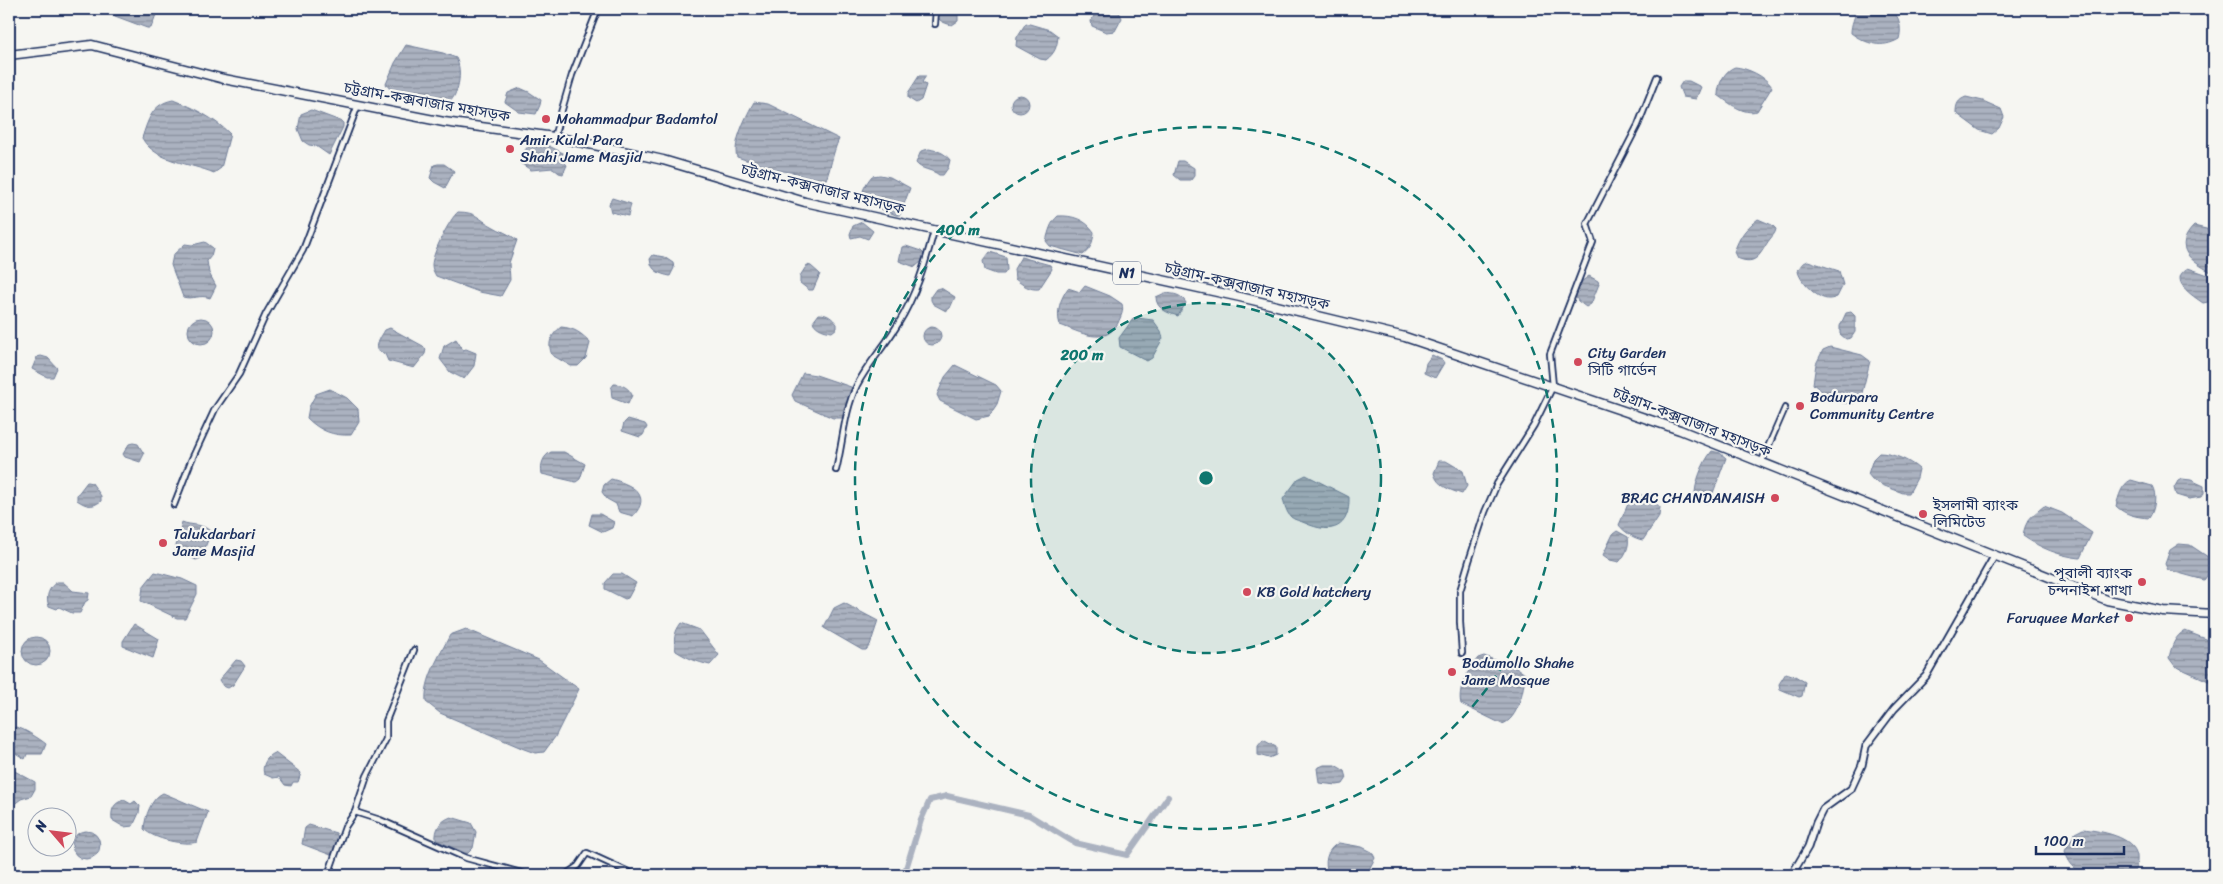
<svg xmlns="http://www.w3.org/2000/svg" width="2223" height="884" viewBox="0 0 2223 884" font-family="Sriracha,'Noto Sans Bengali',sans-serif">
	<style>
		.water { fill: url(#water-rules); stroke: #717e99 }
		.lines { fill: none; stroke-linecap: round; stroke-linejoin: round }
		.canal { stroke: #abb2c0; stroke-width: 6 }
		.minor-casing { stroke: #1b2f5e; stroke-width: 8 }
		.tertiary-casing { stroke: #1b2f5e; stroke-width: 9 }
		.trunk-casing { stroke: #1b2f5e; stroke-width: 11 }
		.minor { stroke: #f6f6f2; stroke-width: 4.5 }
		.tertiary { stroke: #f6f6f2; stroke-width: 5.5 }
		.trunk { stroke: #f6f6f2; stroke-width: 8 }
		.ring { fill: none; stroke: #0f766e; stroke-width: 2.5; stroke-dasharray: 9 6 }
		.poi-dot { fill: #d1495b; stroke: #f6f6f2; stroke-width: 2 }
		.labels { text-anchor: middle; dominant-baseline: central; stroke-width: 4.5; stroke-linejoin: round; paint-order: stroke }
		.shield { fill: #f6f6f2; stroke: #5d6b8a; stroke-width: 1 }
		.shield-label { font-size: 14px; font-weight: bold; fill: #1b2f5e }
		.street-label { font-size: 15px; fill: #1b2f5e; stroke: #f6f6f2 }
		.poi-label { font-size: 15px; fill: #1b2f5e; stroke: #f6f6f2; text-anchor: start }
		.centre { fill: #0f766e; stroke: #f6f6f2; stroke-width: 2.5 }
		.ring-label { font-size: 15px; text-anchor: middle; font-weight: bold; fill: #0f766e; stroke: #f6f6f2; stroke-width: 4.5; stroke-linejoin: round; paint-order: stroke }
	</style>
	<defs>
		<pattern id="water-rules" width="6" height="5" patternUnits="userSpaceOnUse" patternTransform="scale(1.25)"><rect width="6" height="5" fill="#abb2c0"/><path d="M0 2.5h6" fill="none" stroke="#8a919f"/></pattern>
	</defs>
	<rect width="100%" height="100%" fill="#f6f6f2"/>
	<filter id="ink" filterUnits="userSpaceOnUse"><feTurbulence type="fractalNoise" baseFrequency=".02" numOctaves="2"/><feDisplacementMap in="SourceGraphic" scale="10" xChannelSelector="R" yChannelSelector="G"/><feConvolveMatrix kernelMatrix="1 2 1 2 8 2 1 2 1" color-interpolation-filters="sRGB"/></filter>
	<g filter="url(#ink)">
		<g class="water">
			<path d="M112,9H158L151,28H147L115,16L111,13Z"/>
			<path d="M940,9H954L958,13V21L952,25C943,23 933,19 940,9Z"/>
			<path d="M1098,9L1118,10L1122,18L1115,31L1106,32L1092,26L1091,21Z"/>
			<path d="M1857,9H1890C1900,15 1902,29 1899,39C1882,49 1866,44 1851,33C1851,24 1855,17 1857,9Z"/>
			<path d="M1026,23L1050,30L1058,36C1057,47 1055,53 1046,60L1040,59L1016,46L1017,37Z"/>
			<path d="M406,45L443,53L456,58C463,71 459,97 446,105L442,102L432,107L390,89L386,84L395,63Z"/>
			<path d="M1735,67C1747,68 1765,76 1772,87L1757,111C1743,115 1729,103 1718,95C1718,84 1725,70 1735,67Z"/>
			<path d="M919,76H926L922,82L926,85L921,100L916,103L908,98V93Z"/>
			<path d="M1683,81H1689L1701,87L1696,99L1683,97L1679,87Z"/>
			<path d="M520,88L529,92L541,100L540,105L536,114L519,112L505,102L508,93Z"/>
			<circle cx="1020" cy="104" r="9"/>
			<path d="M1966,97L1983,101L2001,109L2004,117L1999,128L1992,134L1979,130L1956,113C1956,104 1958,100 1966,97Z"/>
			<path d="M173,100C194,108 214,118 230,134L221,168L214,173C191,163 155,162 142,138C148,120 152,104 173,100Z"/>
			<path d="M754,102L768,104L839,139C832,154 831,169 824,185L815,190L798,173L776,170L737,157C732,144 747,114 754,102Z"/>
			<path d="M311,110L343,122V127L329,155L316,146L309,145L303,141L298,129L301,114Z"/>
			<path d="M535,142L543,143L565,154V163L567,165L563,174L559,173L553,168L531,170L520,163C523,154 525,146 535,142Z"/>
			<path d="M929,149C938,151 944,152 950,160L948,168L943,175H939C932,169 921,170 916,163L921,151Z"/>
			<path d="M1178,161H1183L1194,168V176L1191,180H1180L1174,175Z"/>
			<path d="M438,164H444L454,171L445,188L434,182L430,178L434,165Z"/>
			<path d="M880,175L890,177L910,188L900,215H896L861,201C861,192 866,183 872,176Z"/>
			<path d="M612,198L631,204L628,216L611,212L609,204Z"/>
			<path d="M458,212C477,212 478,219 492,226C500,231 510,234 517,240L509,263L510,280L501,296L479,292L436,276C434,272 432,269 432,265C432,254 450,218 458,212Z"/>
			<path d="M1058,216C1073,215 1086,220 1094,232C1093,242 1091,249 1083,255L1050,246L1046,241C1049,231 1050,223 1058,216Z"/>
			<path d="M1758,219L1772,225L1776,229C1775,234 1773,235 1770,239C1760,252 1758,267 1737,258L1734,252C1740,236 1744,230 1758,219Z"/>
			<path d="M862,222L873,231L868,239L860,236L851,238L850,234L853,226Z"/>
			<path d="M2194,226L2214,231V271L2211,272C2191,261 2172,248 2194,226Z"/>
			<path d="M205,242L213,248L211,256L207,261L209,273L216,286L210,298C200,294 193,300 183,297L171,265L173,255L185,244L192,245Z"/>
			<path d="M906,246L921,251L925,255L922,261L915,267L899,261L902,247Z"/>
			<path d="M990,252L1006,257L1007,270L1004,274H996L985,270L983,261Z"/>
			<path d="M653,255L664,257L673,263L674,268L670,276C660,274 651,271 650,259Z"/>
			<path d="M1021,257L1050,265L1052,269L1039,289C1029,290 1023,285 1015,279L1014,269Z"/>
			<path d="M1808,261L1839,271L1843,285L1837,297C1834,298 1832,299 1829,299C1818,300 1798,280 1798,270L1802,264Z"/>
			<path d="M807,265L811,266L820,274L813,290H809L800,283V276Z"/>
			<path d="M2188,268L2214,277V293L2208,302L2203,303C2193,296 2167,280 2188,268Z"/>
			<path d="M1589,276L1598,281L1599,284L1591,304L1586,307L1578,301L1575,295L1581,282Z"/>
			<path d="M1085,286L1110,296L1122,304C1124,311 1121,316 1118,323C1105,347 1080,332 1060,325C1056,312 1060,299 1068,288L1080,292Z"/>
			<path d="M941,288L955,297L950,308L946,311L933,304L931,300V296L936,289Z"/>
			<path d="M1165,293C1174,294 1181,294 1186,303L1178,316C1168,313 1156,309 1156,297Z"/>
			<path d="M1851,312L1855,316V332L1851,338L1846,339L1840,334V326L1846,313Z"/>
			<path d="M819,314C828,314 832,318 837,324V328L832,332C825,331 817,329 813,322Z"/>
			<circle cx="201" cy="331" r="13"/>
			<path d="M1137,318L1153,320L1161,331L1163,338L1152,358L1147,361L1120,347L1119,338L1133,319Z"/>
			<circle cx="932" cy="336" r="9"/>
			<path d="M561,327C574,328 582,333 590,343L586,358L578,366H571L552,355C547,343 551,335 561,327Z"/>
			<path d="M390,328L423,346L426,349L425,354L414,368L388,361L385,354L377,350C377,342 381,337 385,330Z"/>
			<path d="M456,339L463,350L466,349L476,353L474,366L464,379L450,372L440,359L444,346Z"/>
			<path d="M1830,347L1862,355L1870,361L1862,393L1853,404L1836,402L1813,384L1816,364L1823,350Z"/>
			<path d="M1432,355L1442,360L1444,363L1435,378L1424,373L1426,363Z"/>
			<path d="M41,356L48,358L57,368L53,377H47L32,369L37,357Z"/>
			<path d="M955,365L996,385L1001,391L997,404L989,416L976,419L940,401L937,395L945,377Z"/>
			<path d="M803,373L816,375L851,387L853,390L845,415L842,418H833L795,401L792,395Z"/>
			<path d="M614,384C622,384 629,388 632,395L628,404L612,398L611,388Z"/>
			<path d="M330,389L347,398L358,409L359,422L351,435C333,436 320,431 307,418L309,407L316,394Z"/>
			<path d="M628,419L645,424L647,427L643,435L640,437L622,431L624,423Z"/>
			<path d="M133,443L138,444L144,454L140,462L125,457L123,454L129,444Z"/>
			<path d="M1712,451L1720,453L1726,458L1710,501L1706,503L1695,497C1694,484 1703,462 1712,451Z"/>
			<path d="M551,452H564L585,464L580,479L576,482L542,474C540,465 543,456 551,452Z"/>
			<path d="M1879,453C1892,453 1909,460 1919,469L1917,478L1909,493H1903L1882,485L1872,479L1868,474L1873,459Z"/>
			<path d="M1439,461H1446L1463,471L1467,486L1462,494C1450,490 1437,486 1434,473Z"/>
			<path d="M1306,475L1349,497C1350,528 1332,535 1305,523C1301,521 1294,520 1291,517C1286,512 1285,505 1283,499L1298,479Z"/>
			<path d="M611,479C631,484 653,495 633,516L619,512L616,504L607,499L602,492L604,485Z"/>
			<path d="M2182,479L2191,480L2204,486V493L2201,497L2189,499L2176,495L2174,488L2178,481Z"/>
			<path d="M2131,480L2152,486C2157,494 2155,510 2149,518C2137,517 2125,515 2116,506C2119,496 2121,485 2131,480Z"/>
			<path d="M87,482L92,483L101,496V501C92,508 86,506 77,500V495Z"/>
			<path d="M1636,493L1649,498L1660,507L1659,516L1643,540C1635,539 1624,532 1619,525L1631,497Z"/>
			<path d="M2044,506L2062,513L2092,533L2080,558C2060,556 2040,548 2023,536C2025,520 2032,516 2044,506Z"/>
			<path d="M592,514H600L614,522L612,528L603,532L589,525Z"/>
			<path d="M182,522C191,526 203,523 211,532L201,558L196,560L175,550Z"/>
			<path d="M1617,531L1628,537C1630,546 1625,556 1619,562L1610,560L1603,555L1613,534Z"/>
			<path d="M2179,544L2190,545L2214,561V567L2204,580L2168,570L2165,564L2170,550Z"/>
			<path d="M155,572L182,579L197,586V594L185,618H177L141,601L143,587Z"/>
			<path d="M613,574H622L636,583L628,598L625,599L605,589V583Z"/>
			<path d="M57,582H63L73,591L89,593L88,600L85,602L80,613H72L59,607L57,609L49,606C45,597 49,587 57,582Z"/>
			<path d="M844,603L878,621L870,645L866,650H862L824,628L834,608Z"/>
			<path d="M681,623L700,630L719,655L710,665C697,662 687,658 676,651C673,641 674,632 681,623Z"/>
			<path d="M134,624L159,639L153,658L123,646V641Z"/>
			<path d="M466,629L539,660L579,689L555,737L544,752L535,753L524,749L440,713L426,702C424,679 440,655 450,635Z"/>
			<path d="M2185,631L2214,642L2213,683L2175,666L2169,658C2171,648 2175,635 2185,631Z"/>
			<circle cx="36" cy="651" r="14"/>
			<path d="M1484,656L1518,669L1525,674C1524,689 1518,720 1502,724L1461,704C1457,688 1468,670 1478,658Z"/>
			<path d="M236,660L241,661L245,666L233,685L228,688L223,686L219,680Z"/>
			<path d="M1786,673L1795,676L1805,682L1802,696L1799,697L1780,689L1779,684Z"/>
			<path d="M15,727C21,727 40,739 46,744L42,754H27L25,759L9,749V739Z"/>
			<path d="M1263,740L1276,747V755L1269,758L1258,755V746Z"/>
			<path d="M275,753L301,773L298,782H293L291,786L285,785L279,777L273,778L264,774C261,766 267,756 275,753Z"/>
			<path d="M1324,765H1335L1345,771L1347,778L1343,784L1337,785L1319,783L1317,768Z"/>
			<path d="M9,768L35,782V789L31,796L21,799L13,805L9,803Z"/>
			<path d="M163,793L208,812L197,842C185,846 153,839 144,829C145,817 151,798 163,793Z"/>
			<path d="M124,800L131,804L135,801L140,806L139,813L133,826L124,827L112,820C111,810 113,803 124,800Z"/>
			<path d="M451,817L471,823L476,832L473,848L467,854L436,840C435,829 440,821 451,817Z"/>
			<path d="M309,825L336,833L338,838L336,849L331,855L302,844L305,828Z"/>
			<path d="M2083,829C2100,831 2134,836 2137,856C2138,862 2135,870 2134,875C2107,875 2074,884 2065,851L2075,833Z"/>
			<circle cx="86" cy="845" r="14"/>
			<path d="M1339,843L1362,847L1372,852L1375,858L1366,875H1338L1327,869C1324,859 1329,847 1339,843Z"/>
		</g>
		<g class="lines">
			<path class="canal" d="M904,875L921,820L930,800L947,796L1029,815L1075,843L1127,855L1168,797"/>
			<g class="minor-casing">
				<g id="minor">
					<path d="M935,24L936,9"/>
					<path d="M554,137L572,75L598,9"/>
					<path d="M1761,463L1785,408"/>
					<path d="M836,470C843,442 844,411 857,385C868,363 886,345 898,324C916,295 925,264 934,231"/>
					<path d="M174,505L191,461L215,409L239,374L266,314L303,250L358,105"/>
					<path d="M1462,653L1460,622V591L1469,561L1485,512L1497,484L1534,425L1553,386L1550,354L1593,242L1587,224L1638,125L1657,77"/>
					<path d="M355,812L380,820L466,858L529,875"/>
					<path d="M328,875L345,827L355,812L367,776L386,739V721L414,650"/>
					<path d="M565,875L578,866L587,853L635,875"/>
				</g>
			</g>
			<g class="tertiary-casing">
				<path id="tertiary" d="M1795,875V869L1808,847L1816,823L1823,809L1851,789L1862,765L1866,746L1894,709L1926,676L1995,555"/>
			</g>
			<g class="trunk-casing">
				<path id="trunk" d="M9,55L92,45L224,79L444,122L554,137L609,148L663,160L805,202L1240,297L1405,337L1680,430L2107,600L2163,611L2214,614"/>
			</g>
			<use href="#minor" class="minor"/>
			<use href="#tertiary" class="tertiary"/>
			<use href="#trunk" class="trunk"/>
		</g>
	</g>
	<circle cx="1206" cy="478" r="175" fill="#0f766e" fill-opacity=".12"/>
	<g class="ring">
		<circle cx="1206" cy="478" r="175"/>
		<circle cx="1206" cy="478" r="351"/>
	</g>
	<g class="poi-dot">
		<circle cx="546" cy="119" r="5"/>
		<circle cx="510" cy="149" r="5"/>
		<circle cx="1578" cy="362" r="5"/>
		<circle cx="1800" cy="406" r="5"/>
		<circle cx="1775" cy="498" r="5"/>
		<circle cx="1923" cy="514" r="5"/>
		<circle cx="163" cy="543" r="5"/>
		<circle cx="2142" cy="582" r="5"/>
		<circle cx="1247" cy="592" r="5"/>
		<circle cx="2129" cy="618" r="5"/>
		<circle cx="1452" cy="672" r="5"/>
	</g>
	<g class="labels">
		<rect class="shield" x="1113" y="261.5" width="28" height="23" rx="4"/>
		<g class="shield-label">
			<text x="1127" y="273">N1</text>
		</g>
		<g class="street-label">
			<text transform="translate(427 102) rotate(10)">চট্টগ্রাম-কক্সবাজার মহাসড়ক</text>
			<text transform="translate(823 189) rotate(14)">চট্টগ্রাম-কক্সবাজার মহাসড়ক</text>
			<text transform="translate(1247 286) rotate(13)">চট্টগ্রাম-কক্সবাজার মহাসড়ক</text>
			<text transform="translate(1692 422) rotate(21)">চট্টগ্রাম-কক্সবাজার মহাসড়ক</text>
		</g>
		<g class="poi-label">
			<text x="556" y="119">Mohammadpur Badamtol</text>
			<text x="520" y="140">Amir Kulal Para<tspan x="520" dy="17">Shahi Jame Masjid</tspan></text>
			<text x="1588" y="353">City Garden<tspan x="1588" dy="17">সিটি গার্ডেন</tspan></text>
			<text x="1810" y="397">Bodurpara<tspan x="1810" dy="17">Community Centre</tspan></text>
			<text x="1765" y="498" text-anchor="end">BRAC CHANDANAISH</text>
			<text x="1933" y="505">ইসলামী ব্যাংক<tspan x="1933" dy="17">লিমিটেড</tspan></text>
			<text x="173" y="534">Talukdarbari<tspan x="173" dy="17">Jame Masjid</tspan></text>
			<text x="2132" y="573" text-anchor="end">পূবালী ব্যাংক<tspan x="2132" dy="17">চন্দনাইশ শাখা</tspan></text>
			<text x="1257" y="592">KB Gold hatchery</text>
			<text x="2119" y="618" text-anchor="end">Faruquee Market</text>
			<text x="1462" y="663">Bodumollo Shahe<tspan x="1462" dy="17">Jame Mosque</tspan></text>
		</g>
	</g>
	<circle cx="1206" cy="478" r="8" class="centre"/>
	<g class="ring-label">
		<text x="958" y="235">400 m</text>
		<text x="1082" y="360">200 m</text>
	</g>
	<rect width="2223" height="884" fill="none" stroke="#f6f6f2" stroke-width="30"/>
	<rect x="15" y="15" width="2193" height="854" fill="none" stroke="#1b2f5e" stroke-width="2" filter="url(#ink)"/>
	<g transform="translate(52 832) rotate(298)"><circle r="24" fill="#f6f6f2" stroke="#9ea6b7"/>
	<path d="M0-4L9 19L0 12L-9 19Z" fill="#d1495b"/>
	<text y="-8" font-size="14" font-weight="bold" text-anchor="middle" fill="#1b2f5e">N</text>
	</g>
	<path d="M2036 846v8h88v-8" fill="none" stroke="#1b2f5e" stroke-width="2.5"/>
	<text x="2043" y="846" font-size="15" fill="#1b2f5e" stroke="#f6f6f2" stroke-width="4" paint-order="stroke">100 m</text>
</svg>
